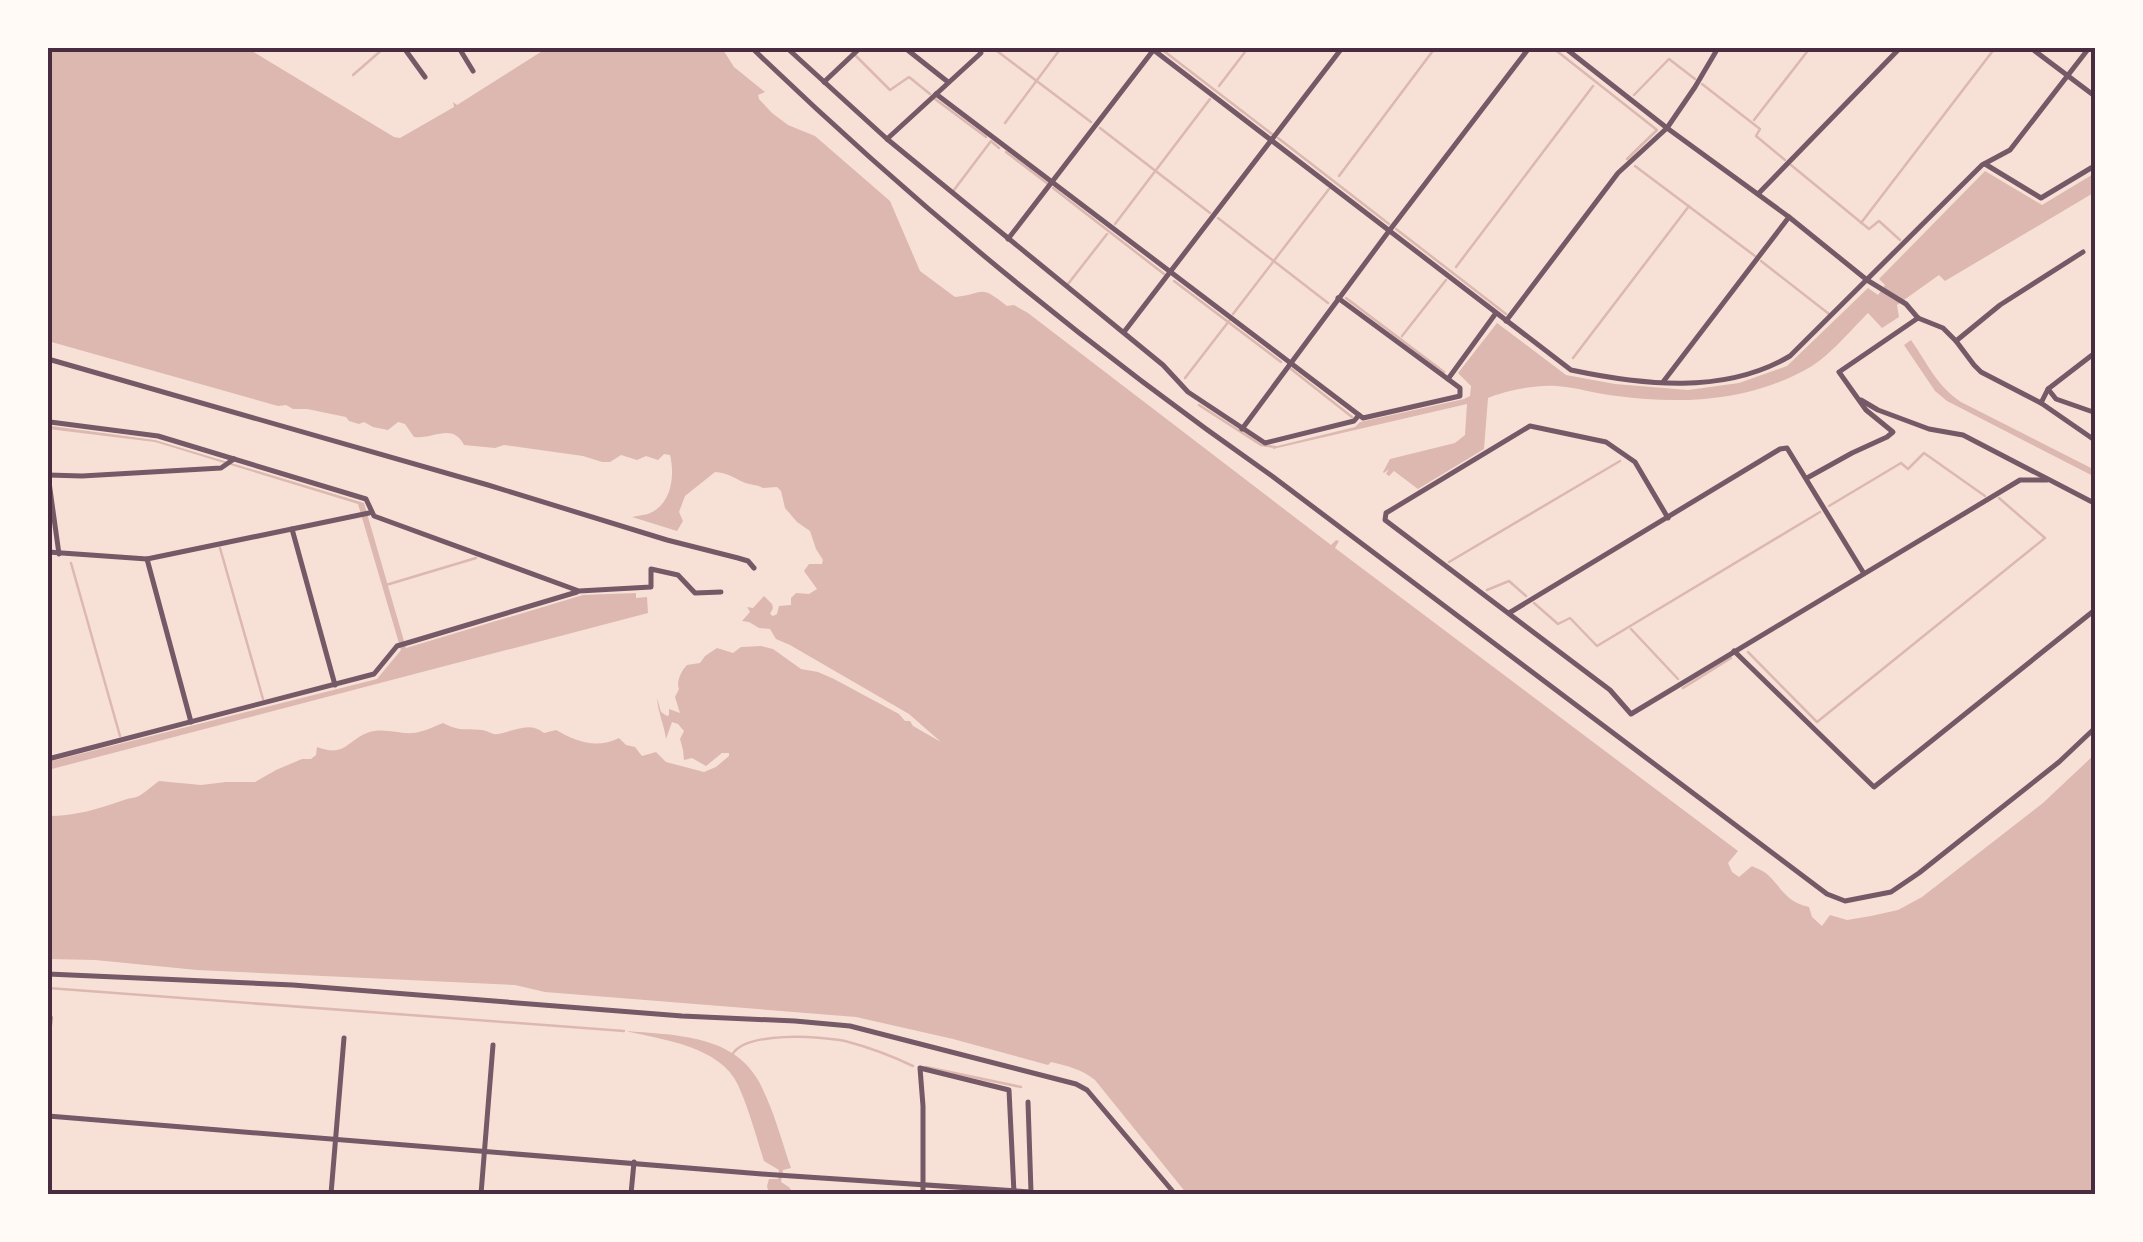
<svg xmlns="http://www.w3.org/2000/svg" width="2143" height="1242" viewBox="0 0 2143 1242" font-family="'Asap Condensed',sans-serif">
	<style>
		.water { fill: #dcb8b0 }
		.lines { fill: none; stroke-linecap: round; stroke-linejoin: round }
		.stream { stroke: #dcb8b0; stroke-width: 2.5 }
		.minor { stroke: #755966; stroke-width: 5 }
		.neatline { fill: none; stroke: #4a2c40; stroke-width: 4 }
	</style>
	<rect width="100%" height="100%" fill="#f7e1d7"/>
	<g class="water">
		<path d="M48,48H247L394,137L400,138L454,107L453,102L457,105L547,48H722L734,67L765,92L758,95L759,99L772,113L788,125L815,136L890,201L920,271L955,297C986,294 978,283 1007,306L1014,305L1028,313L1331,545L1336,540L1339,541L1335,548L1738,851L1728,863L1732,872L1739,877L1752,866C1757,869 1763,870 1768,875C1782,888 1786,902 1809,907L1812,917L1822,926L1830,915L1847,920L1871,916L1898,910L1922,897L2043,803L2095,754V1194H1187L1095,1080C1081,1069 1068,1066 1051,1062L1048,1065L953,1039L856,1017L545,992L515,985L197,970L95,960L48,959V816C76,816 98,809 124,800C129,798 135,798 139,796C146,792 153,785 159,781L201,785L226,782H255L276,770L302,759H311L316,755L317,747C348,759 348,736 374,731C388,729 400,734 413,733C423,732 433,727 443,723C460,732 465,728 482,730C489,731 492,735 498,734C515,731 529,721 544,733L556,730C577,742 597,749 619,738L626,745L635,747L642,756L656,752L666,762L704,772L716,767L729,756V753H722L706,766L692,758L684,760L683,750L680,739L684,731L678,724L672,722L666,739C664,724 658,713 657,698L661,712L667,716L669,715V709L680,713L675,697L679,689C676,682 681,671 687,665L700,663L705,656L717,648L733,653L741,647L761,646L773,649L801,669L818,672L834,679L899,714L905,721H910L913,726L941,742L909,714L790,645L776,639L770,629L759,628L749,622L742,621L750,612L747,607L753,608L764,596L772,604L773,608L770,614L773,616L777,614L779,606L791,605V598L796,593L809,594L817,589L804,571L809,564H822L823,560L816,549L810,531L797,522L785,508L781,491L777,487L763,488C756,484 750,485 743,482C733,477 727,473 715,472L685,496L679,512L683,521L677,531L632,517C637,516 643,515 648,514C672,505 675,475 670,455L664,454L658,460L646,456L637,460L621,455L610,462H602L583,456L504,445L495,448L464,445C452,422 433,440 414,437L405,424L398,422L388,430L373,427L364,422L359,424L349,421L346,417L307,409H293L286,405L278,406L48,341Z"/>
		<path d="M1985,171L2042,205L2095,173V192L1945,281L1939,275L1897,305L1899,317L1882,328L1868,313C1852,329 1831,354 1812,366C1753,401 1683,405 1617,396C1596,394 1576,387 1556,386C1537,384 1504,391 1488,398L1484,449L1418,489L1394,471L1389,476L1386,474L1389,469L1384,473L1383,472L1390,459L1455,443L1465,435L1467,404L1273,449V447L1355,427L1360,422L1464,399L1470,396L1471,386L1458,373L1497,323L1566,375L1615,384L1688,390L1739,383L1787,366L1868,288L1878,295L1885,285L1879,279Z"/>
		<path d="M1911,340C1928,364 1936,385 1961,402L2095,470V477L1947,401L1935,391L1904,345Z"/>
		<path d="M48,423L51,426L155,440L364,503L406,648L583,595L636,593V598L647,597L648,613L48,770V762L377,679L401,650L358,504L155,442L48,429Z"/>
		<path d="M626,1031C672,1035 732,1034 758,1080C773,1107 781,1139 791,1168L783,1170L781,1182L789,1187L794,1194H769L767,1186L769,1179H778L779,1170L764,1161C756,1136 749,1109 738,1085C720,1046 663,1040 626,1031Z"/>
	</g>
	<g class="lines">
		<g class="stream">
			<path d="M848,48L851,51"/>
			<path d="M993,48L1091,122"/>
			<path d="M1160,48L1272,134"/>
			<path d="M1553,48L1657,130L1627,159"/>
			<path d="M856,56L890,90L909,77L930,94"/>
			<path d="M353,75L384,48"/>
			<path d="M1702,84L1760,129L1756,136L1785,160"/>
			<path d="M1219,86L1248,48"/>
			<path d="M1634,95L1669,59L1695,79"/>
			<path d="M935,99L986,137"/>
			<path d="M1754,120L1810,48"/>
			<path d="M1005,123L1061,48"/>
			<path d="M1100,128L1210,213"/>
			<path d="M1278,138L1389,224"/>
			<path d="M992,142L999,148"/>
			<path d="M1006,152L1048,184"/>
			<path d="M1791,165L1869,229L1879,221L1900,240"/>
			<path d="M1635,166L1755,256"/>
			<path d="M1339,176L1435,48"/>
			<path d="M1053,188L1164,274"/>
			<path d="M954,190L991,141"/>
			<path d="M1218,218L1328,303"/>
			<path d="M1861,223L1995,48"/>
			<path d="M1115,224L1210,99"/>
			<path d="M1396,229L1506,314"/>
			<path d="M1761,261L1829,314"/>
			<path d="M1456,267L1593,86"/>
			<path d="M1174,281L1281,362"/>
			<path d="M1068,284L1107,234"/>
			<path d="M1346,298L1444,372"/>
			<path d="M1233,314L1329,189"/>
			<path d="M1402,336L1446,280"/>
			<path d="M1573,358L1689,206"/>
			<path d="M1291,369L1352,417"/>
			<path d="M1185,378L1229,321"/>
			<path d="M1199,405L1261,445L1275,447"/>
			<path d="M2093,422L2096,424"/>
			<path d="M1829,506L1901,463L1908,469L1924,453L1985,496"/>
			<path d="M220,548L263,699"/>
			<path d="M1449,562L1620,461"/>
			<path d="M71,563L120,736"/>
			<path d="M386,585L476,558"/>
			<path d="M1487,590L1509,581L1526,596"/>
			<path d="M1534,603L1558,624L1570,618L1597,646L1820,512"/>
			<path d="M1631,629L1678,679"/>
			<path d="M1748,652L1817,722L2045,538L1999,498"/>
			<path d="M1683,688L1731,658"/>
			<path d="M48,988L624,1031"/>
			<path d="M732,1055C745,1031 820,1036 845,1041C868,1047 892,1056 913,1066"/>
			<path d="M926,1067L1021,1087"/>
		</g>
		<g class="minor">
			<path d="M404,48L425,77"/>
			<path d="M459,48L473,71"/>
			<path d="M752,48C914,204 1088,347 1272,476L1827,894L1845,901L1891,892L1919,873L2059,762L2096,727"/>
			<path d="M787,48L887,139L1163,365L1188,392L1265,443L1354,421L1359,415"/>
			<path d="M905,48L948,82"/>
			<path d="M1151,48L1571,370C1642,385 1724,395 1790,356L1982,165L2010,150L2089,48"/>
			<path d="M1565,48L1667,128L1789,217L1867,280L1906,304L1918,318L1943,328L1956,341L1974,365L1981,372L2041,403L2096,441"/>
			<path d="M2031,48L2096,97"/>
			<path d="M824,82L860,48"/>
			<path d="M936,94L1363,418L1460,396V388L1338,298"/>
			<path d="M887,139L981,53L979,48"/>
			<path d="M1985,164L2041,198L2096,165"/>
			<path d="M1758,194L1900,48"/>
			<path d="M1008,239L1155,48"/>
			<path d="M1506,321L1618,173L1667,128L1695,87L1718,48"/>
			<path d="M1124,332L1342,48"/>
			<path d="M1956,341L2000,305L2083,252"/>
			<path d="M48,359L488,485L667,540L738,558L748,561L754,568"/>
			<path d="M1448,379L1496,313"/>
			<path d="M1663,382L1789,217"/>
			<path d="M2048,389L2056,399L2096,413"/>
			<path d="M1861,400L1878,410L1929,429L1963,435L2096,504"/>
			<path d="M2041,403L2048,389L2096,352"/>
			<path d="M50,422L158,436L366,499L374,516L579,591L651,587V569L678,575L695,593L721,592"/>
			<path d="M1242,429L1389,231L1529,48"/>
			<path d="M48,475L82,476L221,468L234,459"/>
			<path d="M48,475L59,554"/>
			<path d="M1807,478L1852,453L1887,437L1893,432L1866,410L1839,372L1918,318"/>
			<path d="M1668,518L1635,462L1606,442L1530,426L1386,513L1385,520L1610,690L1631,714L2020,480H2047"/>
			<path d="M292,529L335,685"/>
			<path d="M48,552L147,559L369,513"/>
			<path d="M147,559L191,722"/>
			<path d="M1509,613L1780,449L1787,448L1863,572"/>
			<path d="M1734,651L1874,787L2096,609"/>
			<path d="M48,759L374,674L397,646L577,592"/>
			<path d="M48,974L293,985L682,1016L795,1021L850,1026L1076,1084L1087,1090L1175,1194"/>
			<path d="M48,1055L50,1017"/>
			<path d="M48,1116L762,1174L1031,1192L1028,1102"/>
			<path d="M331,1194L344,1038"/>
			<path d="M481,1194L493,1045"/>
			<path d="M631,1194L634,1162"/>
			<path d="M923,1194V1106L920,1068L1009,1090L1014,1193"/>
		</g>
	</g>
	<rect width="2143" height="1242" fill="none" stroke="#fffaf5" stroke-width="100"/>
	<rect x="50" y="50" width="2043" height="1142" class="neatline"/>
</svg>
